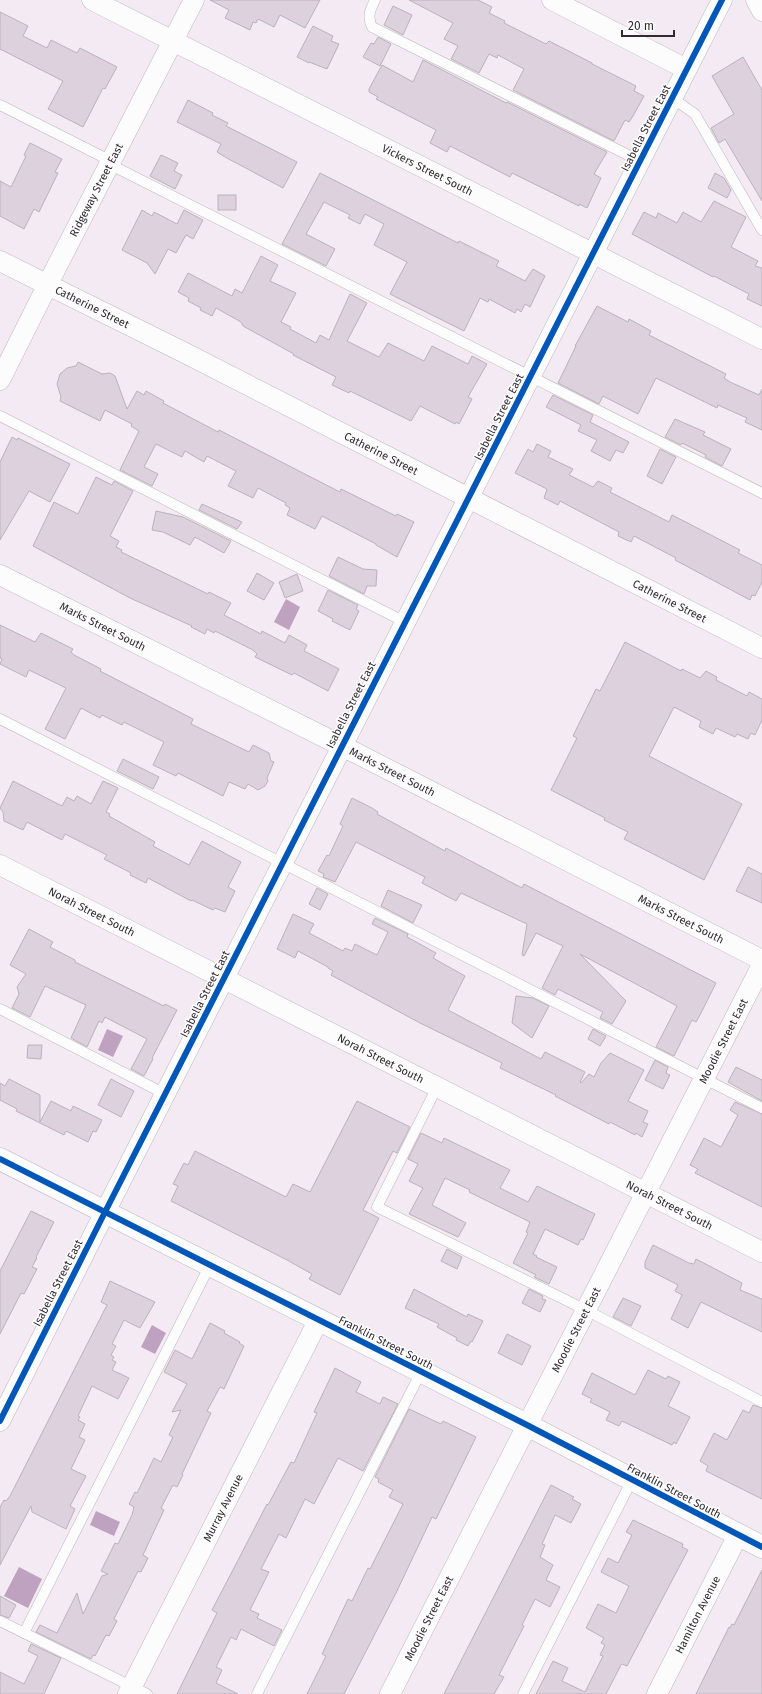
<svg xmlns="http://www.w3.org/2000/svg" width="762" height="1694" viewBox="0 0 762 1694" font-family="'Fira Sans',sans-serif">
	<style>
		.water { fill: #bfa1c0 }
		.building { fill: #dcd1dc; stroke: #bab2ba }
		.lines { fill: none; stroke-linecap: round; stroke-linejoin: round }
		.lane-casing { stroke: #beb7be; stroke-width: 11 }
		.street-casing { stroke: #beb7be; stroke-width: 21 }
		.secondary-casing { stroke: #beb7be; stroke-width: 23 }
		.lane { stroke: #fdfcfd; stroke-width: 10 }
		.street { stroke: #fdfcfd; stroke-width: 20 }
		.secondary { stroke: #fdfcfd; stroke-width: 22 }
		.cycleway-casing { stroke: #fff; stroke-width: 8 }
		.cycleway { stroke: #0057b8; stroke-width: 6 }
		.labels { text-anchor: middle; dominant-baseline: central; stroke-width: 3; stroke-linejoin: round; paint-order: stroke }
		.street-label { font-size: 11px; fill: #312b31; stroke: #fff }
	</style>
	<rect width="100%" height="100%" fill="#f4eaf4"/>
	<g class="water">
		<path d="M286,599L300,607L289,630L274,622Z"/>
		<path d="M107,1029L123,1036L113,1057L98,1050Z"/>
		<path d="M152,1325L166,1333L155,1354L141,1347Z"/>
		<path d="M96,1511L120,1522L114,1536L90,1525Z"/>
		<path d="M19,1567L42,1579L28,1608L4,1596Z"/>
	</g>
	<g class="building">
		<path d="M210,0H320L305,28L280,15L274,27L258,19L256,23L253,22L250,30L225,18L229,10Z"/>
		<path d="M409,0H478L492,7L489,13L505,21L504,23L546,44L549,41L592,63V64L636,86L634,91L644,96L633,116L629,122L625,120L614,141L513,90L524,69L498,55L497,58L489,54L479,73L451,59L458,46L444,39L453,23Z"/>
		<path d="M393,6L412,15L403,35L384,25Z"/>
		<path d="M0,12L28,26L23,36L47,48L51,40L77,53L80,48L117,67L105,89L103,88L83,127L48,109L63,81L0,49Z"/>
		<path d="M313,26L333,36L331,41L339,44L327,69L309,62V63L297,57Z"/>
		<path d="M378,37L391,44L380,66L363,57L371,43L374,44Z"/>
		<path d="M743,57L762,90V201L725,139L719,143L711,128L734,114L712,76Z"/>
		<path d="M423,60L506,103L507,102L607,152L594,174L601,178L587,208L579,204V206L512,173L510,177L450,146L447,152L430,143L436,130L376,99L378,97L369,92V89L382,65L413,82Z"/>
		<path d="M188,100L213,113L212,115L228,123L226,126L297,162L283,188L225,157L217,152L221,144L177,122Z"/>
		<path d="M30,143L62,159L55,172L58,173L39,212L34,209L24,229L0,216V181L11,187L26,156L24,155Z"/>
		<path d="M161,155L178,163L174,171L182,175L175,189L150,176Z"/>
		<path d="M320,173L458,243L459,241L499,261L496,266L525,281L533,269L545,276L530,307L525,304L521,312L517,309L515,313L489,299L488,302L480,298L464,331L390,294L407,262L374,245L384,224L365,214L360,224L348,218L350,215L324,202L306,234L335,249L326,266L282,244Z"/>
		<path d="M715,173L724,178L731,190L727,198L708,188Z"/>
		<rect x="218" y="195" width="18" height="15"/>
		<path d="M714,201L746,217L731,247L758,261L755,266L762,268V306L747,299L749,294L714,276L713,277L632,234L644,212L656,218L658,213L677,223L683,212L701,222Z"/>
		<path d="M142,210L152,216L154,212L177,224L184,210L203,220L193,239L186,235L176,253L168,249L155,274L147,263L122,250Z"/>
		<path d="M261,256L278,265L270,281L296,293L281,322L291,327L290,329L316,343L320,335L329,340L350,294L367,303L347,341L379,357L388,343L424,361L432,346L468,364L472,356L487,364L468,397L472,399L459,424L456,422L455,424L420,406L411,421L350,391L349,393L332,385L336,377L293,355L294,354L243,326L241,322L216,308L212,316L200,310L201,308L188,301L189,298L178,292L188,273L232,296L235,289L242,293Z"/>
		<path d="M597,306L628,322L629,319L651,331L649,335L726,374L724,378L730,382L759,395L762,389V430L745,422L747,418L718,405L717,408L711,405L656,378L638,414L603,396L599,404L558,383L576,346H575Z"/>
		<path d="M78,362L102,374L110,373L115,376L127,409L137,391L144,395L146,391L164,401L163,403L218,432L219,430L340,492L341,489L396,516L397,514L414,522L397,557L376,545V544L322,516L315,529L287,515L290,508L285,505L286,503L258,488L253,498L228,486L236,471L207,456L204,462L185,451L182,457L156,444L144,467L158,474L152,486L120,470L139,431L131,426L132,424L105,410L100,421L60,401L61,397L57,384L60,374L67,368L76,366Z"/>
		<path d="M553,395L593,415L590,422L629,442L623,453L616,450L610,461L591,451L597,440L578,431L581,425L546,407Z"/>
		<path d="M675,419L705,432L703,435L731,449L722,466L705,457L706,455L682,443L681,445L665,437Z"/>
		<path d="M12,437L17,440L18,438L70,464L50,502L29,491L0,540V462Z"/>
		<path d="M537,444L551,451L548,457L573,469L569,475L593,487L598,481L612,488L610,492L669,522L672,515L740,550L738,553L762,565V582L755,596L752,595L750,600L675,560L676,558L634,536L631,542L618,536L619,532L560,501L558,505L544,498L547,489L515,473L528,449L533,452Z"/>
		<path d="M660,449L676,457L662,484L647,476Z"/>
		<path d="M96,477L112,485L114,481L133,491L110,536L119,541L116,547L122,550L121,552L208,594L209,592L231,603L224,615L261,634L262,631L285,643L289,635L307,645L304,651L339,669L328,691L294,673L292,675L255,657L257,654L253,650L215,631L214,633L207,629L205,634L191,627L192,626L130,598L33,546L54,502L78,514Z"/>
		<path d="M202,504L224,514L242,522L237,529L199,510Z"/>
		<path d="M156,511L183,517L231,541L224,553L195,537L190,545L163,532L152,530Z"/>
		<path d="M338,557L363,569L377,570L376,586H367L364,594L329,576Z"/>
		<path d="M257,573L274,583L264,600L247,591Z"/>
		<path d="M297,574L303,591L285,598L279,582Z"/>
		<path d="M328,590L358,605L356,609L359,611L350,630L332,621L333,619L318,611Z"/>
		<path d="M0,625L35,642L41,633L73,649L71,652L74,655L101,669L100,671L193,719L191,724L249,752L253,745L269,753L271,761L274,762L267,778L268,781L265,786L258,790L248,784L245,789L229,782L223,796L178,773L176,776L153,765L164,742L124,722L122,725L102,715L100,718L81,708L65,739L45,729L66,688L29,670L26,677L0,664L2,659L0,658Z"/>
		<path d="M625,642L681,671L682,669L700,678L706,671L717,677L716,680L747,696L749,692L762,699V720L755,735L751,733L748,739L737,734L735,737L716,728L713,734L699,727L701,721L674,707L649,756L742,804L704,880L624,839L628,832L604,820L605,818L551,790L577,738L573,736L596,689L600,691Z"/>
		<path d="M123,759L159,777L153,789L117,771Z"/>
		<path d="M13,781L62,806L67,797L74,801L77,796L91,804L103,781L118,788L106,812L110,814L109,816L155,842L153,846L189,865L202,841L241,862L228,887L235,891L225,912L215,908L213,910L192,900L191,901L148,878L146,883L130,875L131,873L104,859L107,855L65,834L62,840L27,822L23,830L4,821L3,812L0,808Z"/>
		<path d="M352,798L372,808L378,812L377,814L445,851L446,848L522,888L524,884L716,983L701,1013L696,1022L692,1020L674,1056L656,1047L677,1006L580,954L626,1001L612,1024L600,1018L603,1012L558,989L555,995L542,988L563,946L536,933L524,956L522,955L527,924L461,893L456,901L422,883L425,877L356,842L335,882L323,877L324,874L318,871L327,855L329,856L343,826L340,824Z"/>
		<path d="M748,867L762,874V903L736,891Z"/>
		<path d="M317,888L328,894L320,910L309,904Z"/>
		<path d="M388,890L422,905L413,923L381,906Z"/>
		<path d="M293,914L314,924L309,933L343,951L345,948L352,951L355,944L377,955L388,932L372,924L375,918L408,934L407,937L436,953L433,958L465,976L448,1010L541,1059L545,1052L585,1072L580,1082L581,1083L589,1074L594,1077L601,1063L610,1053L644,1070L628,1101L648,1111L643,1122L648,1124L642,1137L636,1133L635,1135L610,1122L609,1124L555,1096L556,1095L500,1068L502,1063L420,1023L331,975L333,971L328,968V967L298,951L295,958L277,949Z"/>
		<path d="M29,929L53,942L50,947L75,960V962L164,1006L165,1004L177,1010L152,1058L153,1059L144,1076L131,1069L147,1039L105,1017L102,1023L99,1021L87,1047L71,1038L86,1005L45,986L30,1017L12,1008L19,994L17,987L26,974L10,965Z"/>
		<path d="M516,996L533,998L549,1006L532,1038L512,1023Z"/>
		<path d="M593,1029L606,1036L600,1046L588,1039Z"/>
		<path d="M28,1045H42L41,1059L27,1058Z"/>
		<path d="M655,1060L668,1067L666,1073L670,1075L663,1089L645,1080Z"/>
		<path d="M736,1067L762,1080V1101L728,1082Z"/>
		<path d="M9,1079L40,1095V1122L51,1101L71,1111L73,1106L102,1120L96,1132L93,1131L88,1142L66,1131L64,1135L16,1111L17,1109L0,1100V1083L5,1086Z"/>
		<path d="M111,1079L134,1091L121,1117L98,1105Z"/>
		<path d="M357,1101L410,1127L397,1153L393,1151L363,1210L379,1218L340,1295L309,1279L312,1274L287,1260L171,1201L178,1186L173,1184L184,1163L188,1165L195,1151L286,1197L293,1184L310,1192Z"/>
		<path d="M735,1102L762,1114V1207L695,1173L698,1169L690,1165L704,1138L721,1147L738,1115L730,1110Z"/>
		<path d="M421,1133L442,1143L444,1138L510,1170L500,1188L528,1202L537,1186L595,1214L584,1238L583,1240L581,1239L578,1245L545,1229L533,1254L537,1256L536,1257L557,1267L549,1284L534,1277L536,1275L513,1263L528,1233L526,1232L530,1222L469,1192L470,1190L445,1178L432,1205L466,1223L458,1237L409,1214L423,1188L409,1181L418,1164L408,1159Z"/>
		<path d="M31,1211L54,1222L36,1257L37,1258L32,1267L37,1269L24,1294L21,1293L0,1334V1271Z"/>
		<path d="M653,1245L689,1263L694,1264L696,1259L742,1283L740,1290L762,1299V1332L701,1302L688,1328L671,1319L682,1295L675,1291L678,1285L645,1268V1262Z"/>
		<path d="M447,1249L462,1257L457,1269L441,1261Z"/>
		<path d="M110,1281L155,1302L140,1328L124,1320L112,1344L116,1346L111,1355L114,1357L112,1360L116,1362L112,1370L129,1378L118,1399L92,1386L78,1416L80,1417L78,1420L85,1424L79,1437L85,1440L71,1469L86,1476L70,1506L75,1509L66,1529L32,1512L31,1506L0,1565V1507L4,1500L6,1501L10,1496L107,1305L101,1302Z"/>
		<path d="M414,1289L467,1317L468,1314L483,1321L472,1342L471,1341L468,1346L456,1340L457,1338L437,1327L439,1324L405,1308Z"/>
		<path d="M529,1289L543,1296L542,1299L546,1300L540,1312L522,1303Z"/>
		<path d="M623,1298L641,1306L631,1326L613,1317Z"/>
		<path d="M210,1323L225,1331L224,1333L240,1342L239,1343L244,1346L224,1389L220,1387L207,1411L211,1413L182,1474L183,1475L177,1487L173,1485L161,1508L164,1510L143,1555L148,1558L141,1572L138,1571L114,1619L117,1621L109,1636L106,1635L95,1656L93,1655L91,1659L36,1632L40,1625L57,1633L77,1593L83,1614L102,1576L108,1574L101,1571L115,1543L118,1544L132,1515L134,1507L129,1504L135,1492L137,1493L154,1458L161,1462L173,1437L169,1435L181,1410L172,1412L187,1384L164,1372L175,1350L192,1359Z"/>
		<path d="M507,1334L531,1346L522,1365L498,1353Z"/>
		<path d="M335,1368L361,1382L356,1392L380,1404L383,1397L398,1404L363,1471L338,1458L314,1504L305,1499L286,1538L279,1534L261,1569L269,1572L250,1610L259,1614L257,1618L282,1630L274,1646L241,1629L236,1640L231,1637L216,1667L222,1670L216,1683L238,1694H177L216,1615L217,1613L212,1610L235,1566L267,1504L268,1505L291,1462L294,1463L317,1413L314,1412Z"/>
		<path d="M648,1370L666,1379L668,1376L680,1382L668,1406L690,1417L676,1444L674,1442L672,1445L622,1421L619,1426L606,1420L610,1412L590,1402L592,1399L582,1394L592,1373L635,1395Z"/>
		<path d="M753,1405L762,1408V1499L706,1471L708,1466L700,1461L714,1433L727,1440L743,1410L749,1413Z"/>
		<path d="M409,1409L441,1424L443,1421L476,1437L436,1519L432,1517L396,1593L344,1694H307L326,1656L322,1654L348,1599L352,1601L368,1568L370,1569L403,1504L389,1497L393,1490L378,1482L379,1479L375,1477Z"/>
		<path d="M551,1485L574,1497L572,1499L581,1504L571,1523L555,1515L542,1544L545,1545L540,1557L553,1565L546,1580L560,1587L550,1607L535,1599L522,1625L524,1626L499,1675L504,1677L494,1694H444Z"/>
		<path d="M633,1520L683,1544L682,1547L688,1550L627,1666L622,1664L621,1665L606,1694H536L553,1661L568,1668L562,1681L585,1692L603,1656L600,1655L605,1645L601,1643L604,1638L586,1628L598,1604L616,1613L629,1586L601,1572L608,1558L618,1563L632,1535L626,1532Z"/>
		<path d="M762,1570V1694H696L729,1627L730,1628L732,1624L734,1625Z"/>
		<path d="M0,1596L16,1605L9,1618L0,1615Z"/>
		<path d="M31,1644L61,1658L44,1694H0V1672L24,1684L38,1656L28,1651Z"/>
	</g>
	<g class="lines">
		<g class="lane-casing">
			<g id="lane">
				<path d="M375,0C370,10 367,16 372,27L640,161"/>
				<path d="M672,98L695,114L762,230"/>
				<path d="M0,105L111,161"/>
				<path d="M109,164L762,493"/>
				<path d="M0,416L405,622"/>
				<path d="M0,719L762,1108"/>
				<path d="M0,1009L165,1094"/>
				<path d="M437,1087L377,1207L586,1310L762,1402"/>
				<path d="M0,1621L147,1694"/>
				<path d="M24,1633L210,1265"/>
				<path d="M257,1694L421,1372"/>
				<path d="M523,1694L632,1480"/>
			</g>
		</g>
		<g class="street-casing">
			<g id="street">
				<path id="s1" d="M92,0L762,339"/>
				<path d="M552,0L686,69"/>
				<path d="M756,0L762,11"/>
				<path id="s2" d="M0,261L187,354L762,648"/>
				<path id="s3" d="M0,380L58,264L194,0"/>
				<path id="s4" d="M0,575L342,746L762,960"/>
				<path id="s5" d="M0,865L762,1252"/>
				<path d="M0,1421L105,1212L722,0"/>
				<path id="s6" d="M128,1694L318,1321"/>
				<path id="s7" d="M390,1694L762,965"/>
				<path id="s8" d="M657,1694L738,1535"/>
			</g>
		</g>
		<g class="secondary-casing">
			<path id="secondary" d="M0,1159L527,1425L762,1547"/>
		</g>
		<use href="#lane" class="lane"/>
		<use href="#street" class="street"/>
		<use href="#secondary" class="secondary"/>
		<g class="cycleway-casing">
			<g id="cycleway">
				<path d="M0,1159L527,1425L762,1547"/>
				<path d="M0,1421L105,1212L722,0"/>
			</g>
		</g>
		<use href="#cycleway" class="cycleway"/>
	</g>
	<g class="labels">
		<g class="street-label">
			<text transform="translate(646 128) rotate(-63)">Isabella Street East</text>
			<text stroke="none"><textPath href="#s1" startOffset="376">Vickers Street South</textPath></text>
			<text stroke="none"><textPath href="#s3" startOffset="213">Ridgeway Street East</textPath></text>
			<text stroke="none"><textPath href="#s2" startOffset="103">Catherine Street</textPath></text>
			<text transform="translate(499 417) rotate(-63)">Isabella Street East</text>
			<text stroke="none"><textPath href="#s2" startOffset="427">Catherine Street</textPath></text>
			<text stroke="none"><textPath href="#s2" startOffset="751">Catherine Street</textPath></text>
			<text stroke="none"><textPath href="#s4" startOffset="115">Marks Street South</textPath></text>
			<text transform="translate(351 705) rotate(-63)">Isabella Street East</text>
			<text stroke="none"><textPath href="#s4" startOffset="439">Marks Street South</textPath></text>
			<text stroke="none"><textPath href="#s5" startOffset="103">Norah Street South</textPath></text>
			<text stroke="none"><textPath href="#s4" startOffset="763">Marks Street South</textPath></text>
			<text transform="translate(205 994) rotate(-63)">Isabella Street East</text>
			<text stroke="none"><textPath href="#s7" startOffset="733">Moodie Street East</textPath></text>
			<text stroke="none"><textPath href="#s5" startOffset="427">Norah Street South</textPath></text>
			<text stroke="none"><textPath href="#s5" startOffset="751">Norah Street South</textPath></text>
			<text transform="translate(58 1283) rotate(-63)">Isabella Street East</text>
			<text stroke="none"><textPath href="#s7" startOffset="409">Moodie Street East</textPath></text>
			<text transform="translate(386 1343) rotate(27)">Franklin Street South</text>
			<text transform="translate(674 1491) rotate(28)">Franklin Street South</text>
			<text stroke="none"><textPath href="#s6" startOffset="209">Murray Avenue</textPath></text>
			<text stroke="none"><textPath href="#s8" startOffset="89">Hamilton Avenue</textPath></text>
			<text stroke="none"><textPath href="#s7" startOffset="85">Moodie Street East</textPath></text>
		</g>
	</g>
	<path d="M622 30v6h52v-6" fill="none" stroke="#312b31" stroke-width="2"/>
	<text x="628" y="30" font-size="12" fill="#312b31" stroke="#ffffff" stroke-width="3" paint-order="stroke">20 m</text>
</svg>
